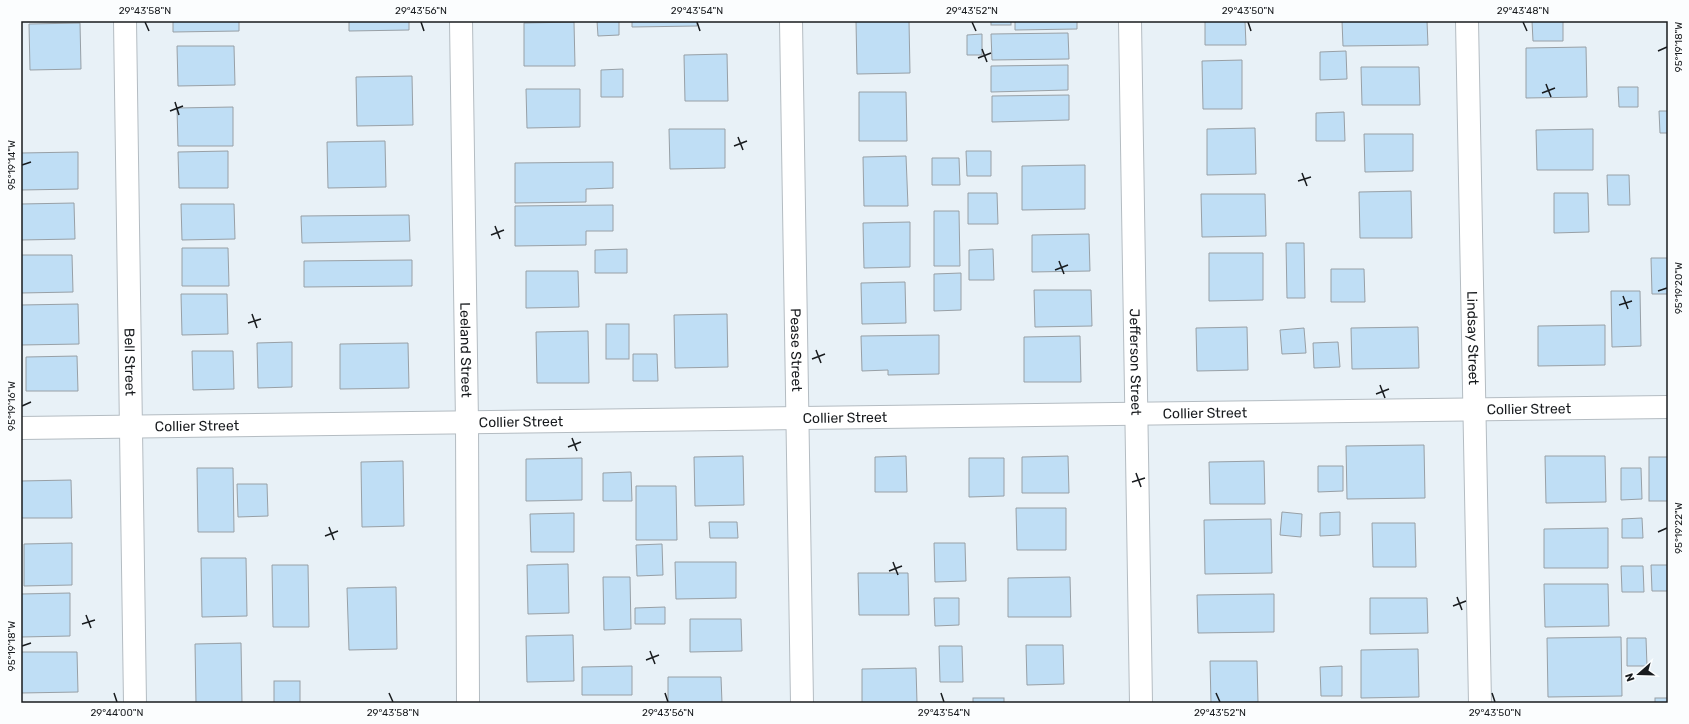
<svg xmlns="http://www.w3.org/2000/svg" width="1689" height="724" viewBox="0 0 1689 724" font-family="Rubik,sans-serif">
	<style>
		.building { fill: #bfdef5; stroke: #98a0a6 }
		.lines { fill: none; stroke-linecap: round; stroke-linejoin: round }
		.minor-casing { stroke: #b4bcc2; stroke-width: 24 }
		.tertiary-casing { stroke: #b4bcc2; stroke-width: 24 }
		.minor { stroke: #fff; stroke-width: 22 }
		.tertiary { stroke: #fff; stroke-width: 22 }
		.ticks { fill: none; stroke: #181b1e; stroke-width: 1.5 }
		.labels { text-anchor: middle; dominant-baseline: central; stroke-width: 4; stroke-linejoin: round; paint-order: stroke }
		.street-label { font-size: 14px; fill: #181b1e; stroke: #fbfdfe }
		.neatline { fill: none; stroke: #181b1e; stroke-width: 1.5 }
		.ticks-label { font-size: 10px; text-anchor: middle; fill: #181b1e }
	</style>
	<rect width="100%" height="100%" fill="#e8f1f7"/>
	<g class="building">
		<path d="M173,21H239V31L173,32Z"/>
		<path d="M349,21H409V30L349,31Z"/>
		<path d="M597,21H619V35L598,36Z"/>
		<path d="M632,21H697V26L632,27Z"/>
		<path d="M856,21H909L910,73L857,74Z"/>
		<rect x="991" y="21" width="20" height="4"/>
		<path d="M1015,21H1077V29L1015,30Z"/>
		<path d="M1205,21H1245L1246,45H1205Z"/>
		<path d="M1342,21H1427L1428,45L1343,46Z"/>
		<path d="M1532,21H1563V41H1533Z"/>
		<path d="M574,22L575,66H524V23Z"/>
		<path d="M80,23L81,69L30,70L29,24Z"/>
		<path d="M1068,33L1069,59L992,60L991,34Z"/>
		<path d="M982,34V55H967V35Z"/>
		<path d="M177,46H234L235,85L178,86Z"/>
		<path d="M1586,47L1587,97L1526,98V48Z"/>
		<path d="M1346,51L1347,79L1320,80V52Z"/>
		<path d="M727,54L728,101H685L684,55Z"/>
		<path d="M1242,60V109H1203L1202,61Z"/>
		<path d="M1068,65V90L991,92V66Z"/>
		<path d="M1361,67H1419L1420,105H1362Z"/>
		<path d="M623,69V97H601V70Z"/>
		<path d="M412,76L413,125L357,126L356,77Z"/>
		<path d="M1618,87H1638V107H1619Z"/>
		<path d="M526,89H580V127L527,128Z"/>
		<path d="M859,92H906L907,141H859Z"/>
		<path d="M1069,95V120L992,122V96Z"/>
		<path d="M233,107V146H178L177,108Z"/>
		<path d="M1659,111H1668V133H1660Z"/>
		<path d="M1344,112L1345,141H1316V113Z"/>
		<path d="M1255,128L1256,174L1207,175V129Z"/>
		<path d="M669,129H725V168L670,169Z"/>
		<path d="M1593,129V170H1537L1536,130Z"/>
		<path d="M1364,134H1413V171L1365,172Z"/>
		<path d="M385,141L386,187L328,188L327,142Z"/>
		<path d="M228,151V188H179L178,152Z"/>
		<path d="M966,151H991V176H967Z"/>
		<path d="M78,152V189L21,190V153Z"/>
		<path d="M906,156L908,206H864L863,157Z"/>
		<path d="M932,158H959L960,185H932Z"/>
		<path d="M613,162V188L586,189V202L515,203V163Z"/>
		<path d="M1085,165V209L1022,210V166Z"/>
		<path d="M1607,175H1629L1630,205H1608Z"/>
		<path d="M1411,191L1412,238H1360L1359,192Z"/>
		<path d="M968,193H997L998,224H968Z"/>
		<path d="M1554,193H1588L1589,232L1554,233Z"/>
		<path d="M1201,194H1265L1266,236L1202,237Z"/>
		<path d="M74,203L75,239L21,240V204Z"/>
		<path d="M181,204H234L235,239L182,240Z"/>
		<path d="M613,205V231H586V245L515,246V206Z"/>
		<path d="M934,211H959L960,266H934Z"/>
		<path d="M409,215L410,241L302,243L301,216Z"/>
		<path d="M910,222V267L864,268L863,223Z"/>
		<path d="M1089,234L1090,271L1032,272V235Z"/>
		<path d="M1286,243H1304L1305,298H1287Z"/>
		<path d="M182,248H228L229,286H182Z"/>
		<path d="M627,249V273H595V250Z"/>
		<path d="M993,249L994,280H969V250Z"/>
		<path d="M1209,253H1263V300L1209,301Z"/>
		<path d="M21,255H72L73,292L21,293Z"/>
		<path d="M1651,258H1668V294H1652Z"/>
		<path d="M412,260V286L304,287V261Z"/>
		<path d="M1331,269H1364L1365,302H1331Z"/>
		<path d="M526,271H578L579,307L526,308Z"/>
		<path d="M961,273V310L934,311V274Z"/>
		<path d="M905,282L906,323L862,324L861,283Z"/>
		<path d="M1034,290H1091L1092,326L1035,327Z"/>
		<path d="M1611,291H1640L1641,346L1612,347Z"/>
		<path d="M181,294H227L228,334L182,335Z"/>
		<path d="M78,304L79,344L21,345V305Z"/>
		<path d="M727,314L728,367L675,368L674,315Z"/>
		<rect x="606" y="324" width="23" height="35"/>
		<path d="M1605,325V365L1538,366V326Z"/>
		<path d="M1247,327L1248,370L1197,371L1196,328Z"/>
		<path d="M1418,327L1419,368L1352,369L1351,328Z"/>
		<path d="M1304,328L1306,353L1282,354L1280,330Z"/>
		<path d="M588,331L589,383H537L536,332Z"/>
		<path d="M939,335V374L888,375V370L862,371L861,336Z"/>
		<path d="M1080,336L1081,382H1024V337Z"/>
		<path d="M292,342V387L258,388L257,343Z"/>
		<path d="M1338,342L1340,367L1314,368L1313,343Z"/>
		<path d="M408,343L409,388L340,389V344Z"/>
		<path d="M192,351H233L234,389L193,390Z"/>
		<path d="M633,354H657L658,381H633Z"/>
		<path d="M77,356L78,391H26V357Z"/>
		<path d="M1424,445L1425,498L1347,499L1346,446Z"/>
		<path d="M743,456L744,505L695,506L694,457Z"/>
		<path d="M906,456L907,492H875V457Z"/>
		<path d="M1068,456L1069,493H1022V457Z"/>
		<path d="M1545,456H1605L1606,502L1546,503Z"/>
		<rect x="1649" y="457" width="19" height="44"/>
		<path d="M582,458V500L526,501V459Z"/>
		<path d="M969,458H1004V496L969,497Z"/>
		<path d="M403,461L404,526L362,527L361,462Z"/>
		<path d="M1264,461L1265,504H1210L1209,462Z"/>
		<path d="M1318,466H1343V491L1318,492Z"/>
		<path d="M197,468H233L234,532H198Z"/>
		<path d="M1621,468H1641L1642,499L1621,500Z"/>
		<path d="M631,472L632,501H603V473Z"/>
		<path d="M71,480L72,518H21V481Z"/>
		<path d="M237,484H267L268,516L238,517Z"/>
		<path d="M636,486H676L677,540H636Z"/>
		<path d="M1016,508H1066V550H1017Z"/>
		<path d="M1282,512L1302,514L1301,537L1280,535Z"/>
		<path d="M1340,512V535L1320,536V513Z"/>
		<path d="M574,513V552H531L530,514Z"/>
		<path d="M1642,518L1643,538H1622V519Z"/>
		<path d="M1271,519L1272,573L1205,574L1204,520Z"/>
		<path d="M709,522H737L738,538H710Z"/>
		<path d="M1372,523H1415L1416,567H1373Z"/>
		<path d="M1608,528V568H1544V529Z"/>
		<path d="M72,543V585L24,586V544Z"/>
		<path d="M934,543H965L966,581L935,582Z"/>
		<path d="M662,544L663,575L637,576L636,545Z"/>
		<path d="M201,558H246L247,616L202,617Z"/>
		<path d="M675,562H736V598L676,599Z"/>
		<path d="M568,564L569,613L528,614L527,565Z"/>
		<path d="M272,565H308L309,627H273Z"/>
		<path d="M1651,565H1668V591H1652Z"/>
		<path d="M1621,566H1643L1644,592H1622Z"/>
		<path d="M858,573H908L909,615H859Z"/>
		<path d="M603,577H630L631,629L604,630Z"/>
		<path d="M1070,577L1071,617H1008V578Z"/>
		<path d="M1544,584H1608L1609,626L1545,627Z"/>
		<path d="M396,587L397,649L349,650L347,588Z"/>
		<path d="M70,593V636L21,637V594Z"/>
		<path d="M1274,594V632L1198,633L1197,595Z"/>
		<path d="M934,598H959V625L935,626Z"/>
		<path d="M1370,598H1427L1428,633L1370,634Z"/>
		<path d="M665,607V624H635V608Z"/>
		<path d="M690,619H741L742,651L690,652Z"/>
		<path d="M573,635L574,681L527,682L526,636Z"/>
		<path d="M1621,637L1622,696L1548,697L1547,638Z"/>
		<path d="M1627,638H1646L1647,666H1627Z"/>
		<path d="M241,643L242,703H196L195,644Z"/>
		<path d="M1026,645H1063L1064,684L1027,685Z"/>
		<path d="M939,646H962L963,682H940Z"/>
		<path d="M1418,649L1419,697L1361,698V650Z"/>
		<path d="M21,652H77L78,692L21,693Z"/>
		<path d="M1210,661H1257L1258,702L1211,703Z"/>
		<path d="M632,666V695H582V667Z"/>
		<path d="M1342,666V696H1321L1320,667Z"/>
		<path d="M916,668L917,703H862V669Z"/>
		<path d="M668,677H721L722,703H668Z"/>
		<rect x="274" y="681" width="26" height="22"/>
		<rect x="973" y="698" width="31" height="5"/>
		<rect x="1655" y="698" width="13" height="5"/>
	</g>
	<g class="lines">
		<g class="minor-casing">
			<g id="minor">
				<path id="s1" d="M125,21L135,703"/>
				<path id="s2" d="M461,21L467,422L468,703"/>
				<path id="s3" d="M791,21L802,703"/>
				<path id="s4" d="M1467,21L1480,703"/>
				<path id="s5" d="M21,428L1668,407"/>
			</g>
		</g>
		<g class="tertiary-casing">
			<g id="tertiary">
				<path id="s6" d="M1130,21L1141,703"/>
			</g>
		</g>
		<use href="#minor" class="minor"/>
		<use href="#tertiary" class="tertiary"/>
	</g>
	<path class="ticks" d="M145,22L149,31M421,22L424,31M697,22L700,31M972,22L976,31M1248,22L1251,31M1523,22L1527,31M982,49L987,62M1658,51L1667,47M978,58L991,53M1546,84L1551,97M1542,93L1555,88M175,102L179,115M170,111L183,106M738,137L743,150M734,146L747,141M22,165L31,162M1302,173L1307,186M1298,181L1311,177M495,226L500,239M491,235L504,230M1059,261L1064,274M1055,270L1068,265M1658,291L1667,288M1623,296L1628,309M1619,305L1632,301M252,314L257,328M248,323L261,319M816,350L821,363M812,359L825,354M1380,385L1385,398M1376,394L1389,389M22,406L31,402M572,438L577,451M568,447L581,442M1136,473L1141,487M1132,482L1145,478M329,527L334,540M1658,532L1667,528M325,536L338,531M893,562L898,575M889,571L902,566M1457,597L1462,610M1453,606L1466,601M86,615L91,628M82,624L95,620M22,646L31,643M650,651L655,664M646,660L659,655M114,693L117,702M389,693L393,702M665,693L668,702M941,693L944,702M1216,693L1220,702M1492,693L1495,702"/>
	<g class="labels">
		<g class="street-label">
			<text stroke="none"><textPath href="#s4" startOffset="317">Lindsay Street</textPath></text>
			<text stroke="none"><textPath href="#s2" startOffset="329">Leeland Street</textPath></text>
			<text stroke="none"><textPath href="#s3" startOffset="329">Pease Street</textPath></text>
			<text stroke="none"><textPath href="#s1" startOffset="341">Bell Street</textPath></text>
			<text stroke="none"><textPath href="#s6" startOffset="341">Jefferson Street</textPath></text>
			<text stroke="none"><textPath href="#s5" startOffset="1508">Collier Street</textPath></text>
			<text stroke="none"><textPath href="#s5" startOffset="1184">Collier Street</textPath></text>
			<text stroke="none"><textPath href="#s5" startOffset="824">Collier Street</textPath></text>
			<text stroke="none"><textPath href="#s5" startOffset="500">Collier Street</textPath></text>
			<text stroke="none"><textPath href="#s5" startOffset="176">Collier Street</textPath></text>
		</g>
	</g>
	<rect width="1689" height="724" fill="none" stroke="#fbfdfe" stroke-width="44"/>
	<g transform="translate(1639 674) rotate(250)" stroke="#fbfdfe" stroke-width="3" paint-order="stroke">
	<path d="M0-3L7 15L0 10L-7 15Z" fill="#181b1e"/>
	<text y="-6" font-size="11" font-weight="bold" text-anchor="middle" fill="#181b1e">N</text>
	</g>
	<rect x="22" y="22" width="1645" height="680" class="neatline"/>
	<g class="ticks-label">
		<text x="145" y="14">29°43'58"N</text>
		<text x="421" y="14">29°43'56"N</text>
		<text x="697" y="14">29°43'54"N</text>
		<text x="972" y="14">29°43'52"N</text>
		<text x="1248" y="14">29°43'50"N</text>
		<text x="1523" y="14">29°43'48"N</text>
		<text transform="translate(1678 47) rotate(-90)" y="4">95°19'18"W</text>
		<text transform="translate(11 165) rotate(-90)" y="4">95°19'14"W</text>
		<text transform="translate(1678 288) rotate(-90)" y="4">95°19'20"W</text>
		<text transform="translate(11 406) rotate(-90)" y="4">95°19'16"W</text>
		<text transform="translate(1678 528) rotate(-90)" y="4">95°19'22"W</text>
		<text transform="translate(11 646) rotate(-90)" y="4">95°19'18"W</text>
		<text x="117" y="716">29°44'00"N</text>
		<text x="393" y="716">29°43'58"N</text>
		<text x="668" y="716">29°43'56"N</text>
		<text x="944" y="716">29°43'54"N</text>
		<text x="1220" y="716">29°43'52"N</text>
		<text x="1495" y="716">29°43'50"N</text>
	</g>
</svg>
